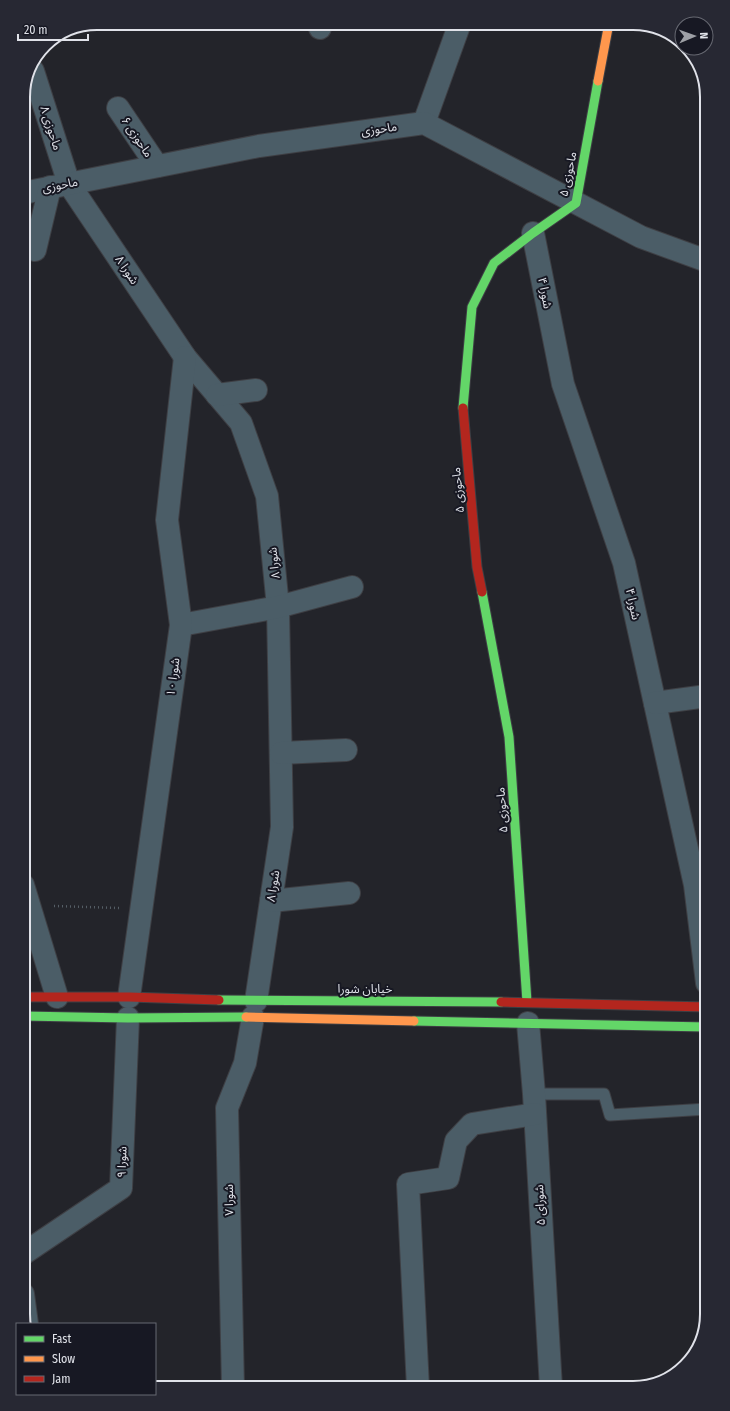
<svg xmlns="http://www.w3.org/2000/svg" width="730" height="1411" viewBox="0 0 730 1411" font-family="'Fira Sans Condensed','Noto Sans Arabic',sans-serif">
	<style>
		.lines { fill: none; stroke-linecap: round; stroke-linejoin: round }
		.lane-casing { stroke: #3e3f44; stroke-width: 13 }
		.street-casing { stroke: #3e3f44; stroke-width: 24 }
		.fast-casing { stroke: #3e3f44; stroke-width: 11 }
		.slow-casing { stroke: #3e3f44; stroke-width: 11 }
		.jam-casing { stroke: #3e3f44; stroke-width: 11 }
		.path { stroke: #555e66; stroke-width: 2.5; stroke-dasharray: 1 3; stroke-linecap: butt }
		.lane { stroke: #4b5d67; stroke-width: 11 }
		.street { stroke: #4b5d67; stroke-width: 22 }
		.fast { stroke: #63d668; stroke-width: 9 }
		.slow { stroke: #ff974d; stroke-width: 9 }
		.jam { stroke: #b3261e; stroke-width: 9 }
		.labels { text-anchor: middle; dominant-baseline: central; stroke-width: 4; stroke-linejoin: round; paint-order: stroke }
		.street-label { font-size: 12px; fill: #e0e2e9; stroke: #171823 }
		.rim { fill: none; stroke: #e0e2e9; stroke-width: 2 }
	</style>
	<rect width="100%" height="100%" fill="#23242a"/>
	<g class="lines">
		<g class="lane-casing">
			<path id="lane" d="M534,1094H604L610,1115L707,1109"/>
		</g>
		<g class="street-casing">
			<g id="street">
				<path d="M318,23L320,28"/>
				<path d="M33,71L69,184L185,357L241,423L267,496L278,607L282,827L256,1001"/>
				<path d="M118,108L157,166"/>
				<path d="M424,123L460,23"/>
				<path d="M23,193L259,146L424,123L641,237L707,261"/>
				<path d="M533,233L563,384L624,563L695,885L707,983"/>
				<path d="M35,250L50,187"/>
				<path d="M217,395L256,390"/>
				<path d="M181,625L278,607L352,587"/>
				<path d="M655,703L707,696"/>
				<path d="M281,753L346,750"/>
				<path d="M23,885L57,997"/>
				<path d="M271,901L349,893"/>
				<path d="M129,997L181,625L167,520L185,357"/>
				<path d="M528,1023L534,1094L551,1388"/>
				<path d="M23,1254L121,1188L128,1018"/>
				<path d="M23,1294L27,1324"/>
				<path d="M233,1388L227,1108L245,1063L253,1017"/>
				<path d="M418,1388L408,1184L448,1178L456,1141L472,1124L535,1114"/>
			</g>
		</g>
		<g class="fast-casing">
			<g id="fast">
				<path d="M463,408L472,307L494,263L533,233L576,203L598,81"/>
				<path d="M482,592L509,737L527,1002"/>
				<path d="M219,1000L501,1002"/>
				<path d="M23,1016L128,1018L246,1017"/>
				<path d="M414,1021L707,1027"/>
			</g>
		</g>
		<g class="slow-casing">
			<g id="slow">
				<path d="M598,81L609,23"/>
				<path d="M246,1017L414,1021"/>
			</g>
		</g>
		<g class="jam-casing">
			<g id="jam">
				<path d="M463,408L477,567L482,592"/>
				<path d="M23,997H129L219,1000"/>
				<path d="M501,1002L707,1007"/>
			</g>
		</g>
		<path class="path" d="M54,906L119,908"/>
		<use href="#lane" class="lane"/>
		<use href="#street" class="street"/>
		<use href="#fast" class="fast"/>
		<use href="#slow" class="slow"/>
		<use href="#jam" class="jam"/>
	</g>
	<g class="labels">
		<g class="street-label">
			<text transform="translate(51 128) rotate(72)">ماحوزی ۸</text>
			<text transform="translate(379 129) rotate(-8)">ماحوزی</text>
			<text transform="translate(137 137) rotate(56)">ماحوزی ۶</text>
			<text transform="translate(568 174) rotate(-78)">ماحوزی ۵</text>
			<text transform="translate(60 185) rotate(-11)">ماحوزی</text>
			<text transform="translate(127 270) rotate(56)">شورا ۸</text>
			<text transform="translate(545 293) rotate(79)">شورا ۴</text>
			<text transform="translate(458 490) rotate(-95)">ماحوزی ۵</text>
			<text transform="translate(274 563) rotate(-96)">شورا ۸</text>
			<text transform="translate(633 604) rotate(78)">شورا ۴</text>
			<text transform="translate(173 677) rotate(-82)">شورا ۱۰</text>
			<text transform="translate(502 810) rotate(-94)">ماحوزی ۵</text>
			<text transform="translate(273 886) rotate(-81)">شورا ۸</text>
			<text x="365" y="989">خیابان شورا</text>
			<text transform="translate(122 1162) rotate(-88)">شورا ۹</text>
			<text transform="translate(229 1200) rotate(-91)">شورا ۷</text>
			<text transform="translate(540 1205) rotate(-93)">شورای ۵</text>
		</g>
	</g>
	<path d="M0 0H730V1411H0ZM97 30H633A67 67 0 0 1 700 97V1314A67 67 0 0 1 633 1381H97A67 67 0 0 1 30 1314V97A67 67 0 0 1 97 30Z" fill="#272833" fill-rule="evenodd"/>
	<path class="rim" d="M97 30H633A67 67 0 0 1 700 97V1314A67 67 0 0 1 633 1381H97A67 67 0 0 1 30 1314V97A67 67 0 0 1 97 30Z"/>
	<rect x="16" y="1323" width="140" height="72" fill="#171823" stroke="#676972"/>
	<rect x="24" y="1336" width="20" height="6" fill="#63d668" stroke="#676972"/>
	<text x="52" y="1343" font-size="12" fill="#e0e2e9">Fast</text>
	<rect x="24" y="1356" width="20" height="6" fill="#ff974d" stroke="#676972"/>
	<text x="52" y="1363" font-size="12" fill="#e0e2e9">Slow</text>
	<rect x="24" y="1376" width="20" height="6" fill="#b3261e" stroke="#676972"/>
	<text x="52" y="1383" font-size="12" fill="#e0e2e9">Jam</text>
	<g transform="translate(694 36) rotate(88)"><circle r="19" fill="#171823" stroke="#676972"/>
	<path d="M0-3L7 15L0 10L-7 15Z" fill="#9ea0a6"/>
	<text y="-6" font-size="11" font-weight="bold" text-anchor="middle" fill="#e0e2e9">N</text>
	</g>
	<path d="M18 34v6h70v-6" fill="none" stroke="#e0e2e9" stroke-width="2"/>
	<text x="24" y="34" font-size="12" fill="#e0e2e9" stroke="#171823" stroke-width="3" paint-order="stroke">20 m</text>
</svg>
